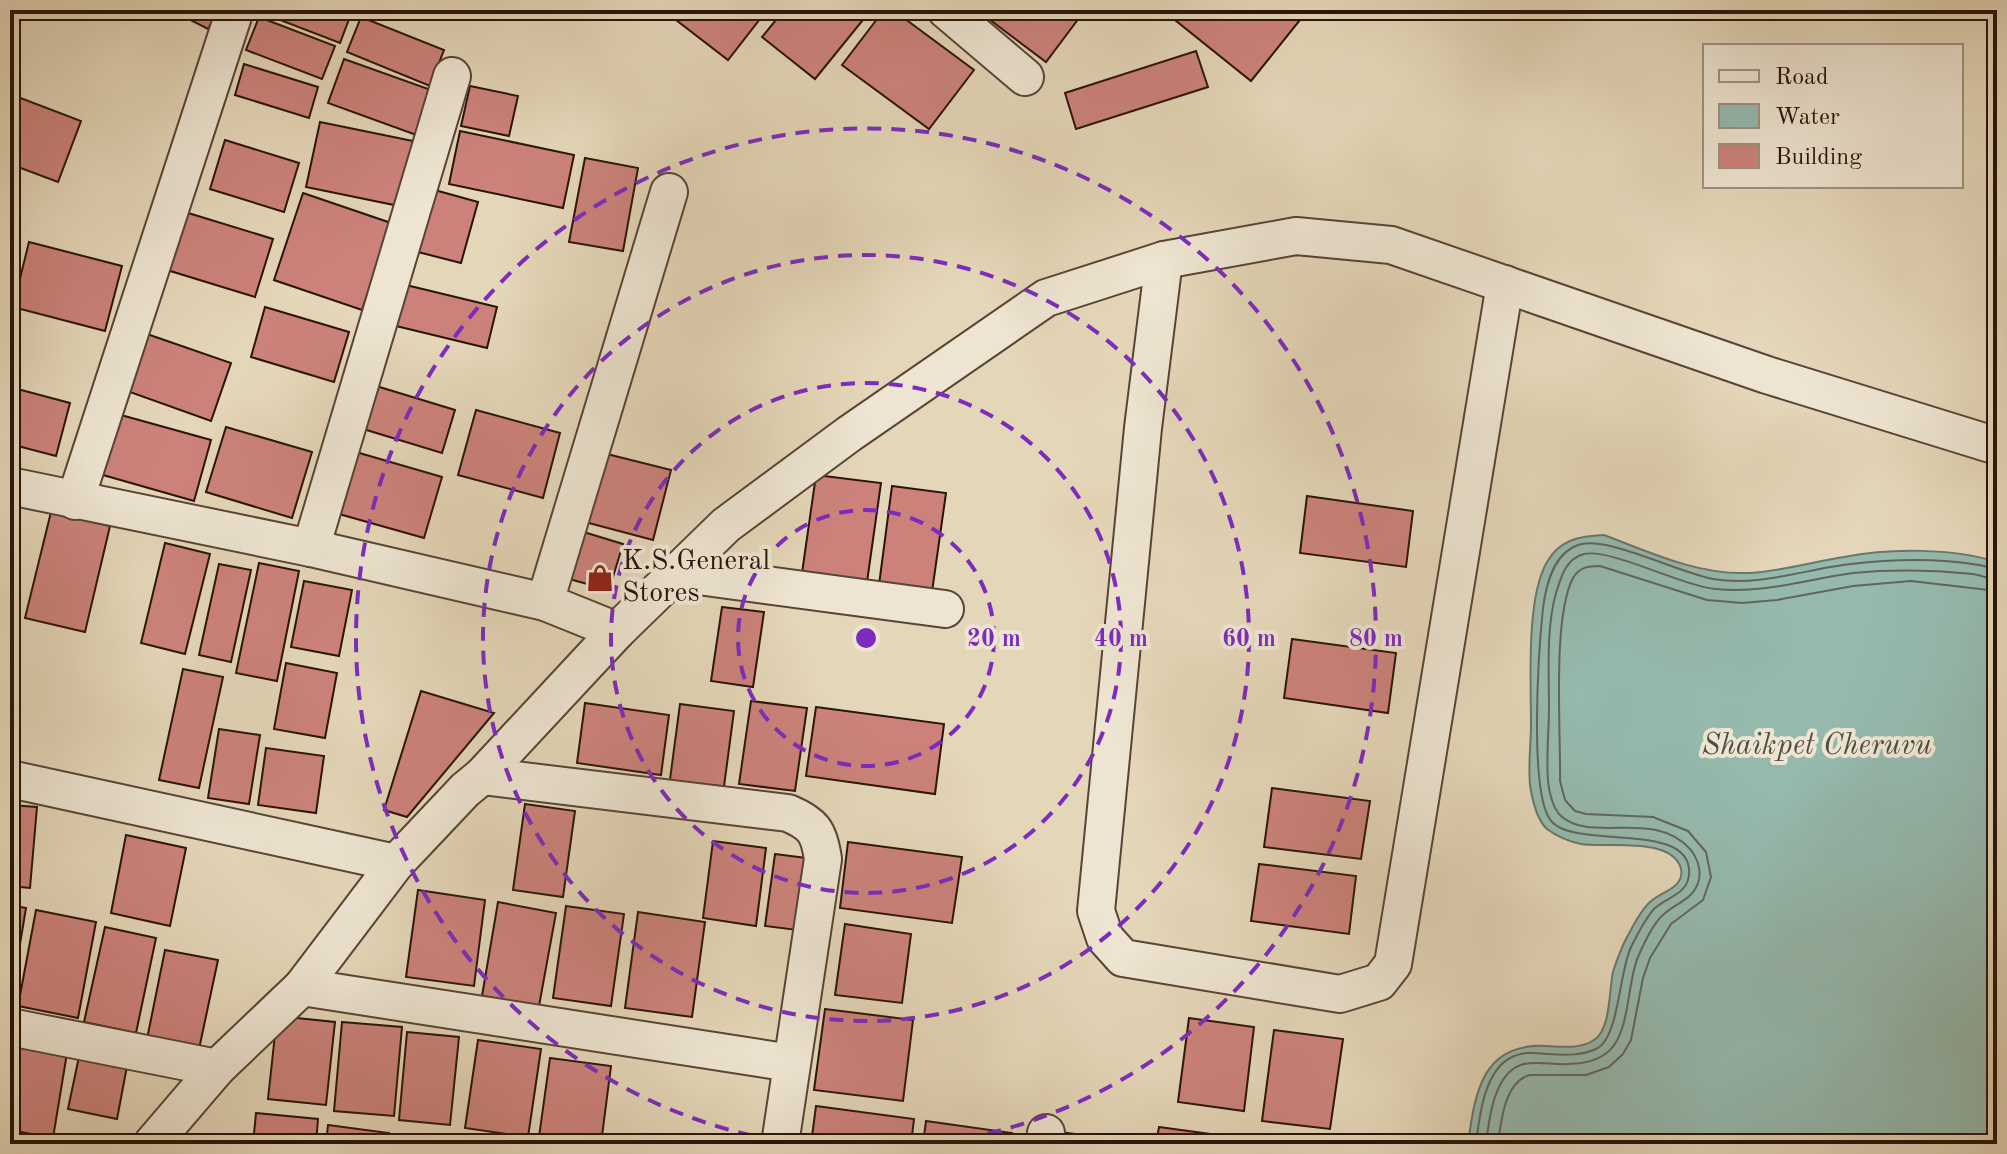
<svg xmlns="http://www.w3.org/2000/svg" width="2007" height="1154" viewBox="0 0 2007 1154" font-family="'Old Standard TT',serif">
	<style>
		.water { fill: #95b9ad; stroke: #6a776c; stroke-width: 2 }
		.lines { fill: none; stroke-linecap: round; stroke-linejoin: round }
		.shore { stroke: #60665c; stroke-width: 2 }
		.building { fill: #cc827b; stroke: #2a140a; stroke-width: 2 }
		.street-casing { stroke: #584436; stroke-width: 40 }
		.street { stroke: #ede4d1; stroke-width: 36 }
		.ring { fill: none; stroke: #7b2cbf; stroke-width: 4; stroke-dasharray: 14 10 }
		.labels { text-anchor: middle; dominant-baseline: central; stroke-width: 8; stroke-linejoin: round; paint-order: stroke }
		.poi-label { font-size: 28px; fill: #2a140a; stroke: #ede4d1; text-anchor: start }
		.water-label { font-size: 30px; font-style: italic; fill: #4f4e43; stroke: #ede4d1 }
		.centre { fill: #7b2cbf; stroke: #ede4d1; stroke-width: 4 }
		.ring-label { font-size: 24px; text-anchor: middle; font-weight: bold; fill: #7b2cbf; stroke: #ede4d1; stroke-width: 8; stroke-linejoin: round; paint-order: stroke }
	</style>
	<rect width="100%" height="100%" fill="#e4d6b8"/>
	<filter id="stains"><feTurbulence type="fractalNoise" baseFrequency=".0025" numOctaves="4"/><feColorMatrix values="0 0 0 0 .2 0 0 0 0 .09 0 0 0 0 .02 0 0 0 .5 -.17"/></filter>
	<radialGradient id="worn" r=".72"><stop offset=".6" stop-color="#630" stop-opacity="0"/><stop offset="1" stop-color="#630" stop-opacity=".3"/></radialGradient>
	<path class="water" d="M1604,535C1649,552 1698,575 1747,573C1779,572 1812,562 1844,557C1890,548 1953,548 1997,562V1130L1990,1144H1468C1475,1091 1483,1042 1547,1046C1562,1047 1581,1049 1594,1040C1611,1030 1609,989 1613,972C1616,962 1620,952 1624,943C1631,930 1639,912 1650,902C1660,892 1685,888 1681,869C1673,836 1605,848 1581,844C1570,842 1556,836 1547,829C1537,820 1532,798 1530,785C1528,765 1531,744 1531,724C1531,681 1526,598 1547,562C1560,539 1581,536 1604,535Z"/>
	<g class="lines">
		<g class="shore">
			<path d="M1476,1144C1479,1118 1484,1072 1510,1058C1522,1051 1535,1053 1548,1054C1564,1055 1583,1056 1598,1048C1619,1035 1619,973 1631,947C1637,935 1645,919 1654,909C1666,897 1687,895 1689,875C1694,820 1578,850 1552,822C1528,797 1539,646 1543,608C1546,585 1553,554 1578,545C1606,535 1679,573 1713,579C1760,587 1805,569 1851,564C1893,559 1937,558 1979,565C1985,566 1991,568 1997,569"/>
			<path d="M1486,1144C1489,1119 1494,1071 1524,1064C1538,1061 1554,1065 1568,1064C1580,1064 1593,1062 1604,1055C1631,1038 1626,985 1638,957C1644,943 1653,923 1664,914C1678,902 1694,899 1699,880C1701,869 1697,858 1691,850C1654,808 1592,844 1561,816C1553,809 1549,792 1548,781C1546,757 1549,731 1549,706C1549,669 1546,629 1556,593C1561,578 1565,559 1584,554C1610,548 1682,586 1716,589C1764,594 1807,579 1853,573C1894,569 1932,570 1972,574C1981,575 1988,579 1997,579"/>
			<path d="M1498,1144C1501,1122 1504,1082 1530,1075H1586L1609,1067L1623,1054L1631,1040L1643,978L1650,958L1671,924L1703,900L1711,877L1706,852L1688,831L1653,817L1586,814L1575,811L1565,800L1560,781C1561,732 1552,618 1573,578C1579,567 1589,566 1600,566L1707,600L1742,603L1777,600L1853,586L1911,581L1997,591"/>
		</g>
	</g>
	<g class="building">
		<path d="M171,10H218L208,29Z"/>
		<path d="M254,10H342L351,14L340,43Z"/>
		<path d="M669,10H767L728,60L667,13Z"/>
		<path d="M784,10H871L815,79L762,37Z"/>
		<path d="M884,10H893L974,70L929,129L842,65Z"/>
		<path d="M977,10H1085L1046,62Z"/>
		<path d="M1175,10H1308L1251,81L1170,16Z"/>
		<path d="M259,17L335,46L322,79L246,50Z"/>
		<path d="M361,17L444,50L430,86L347,52Z"/>
		<path d="M1196,51L1208,87L1076,129L1065,93Z"/>
		<path d="M344,59L434,91L419,136L328,103Z"/>
		<path d="M244,64L318,87L309,118L235,95Z"/>
		<path d="M470,86L518,96L509,136L461,126Z"/>
		<path d="M10,94L81,121L58,182L10,164Z"/>
		<path d="M320,122L413,141L399,206L306,187Z"/>
		<path d="M460,131L574,155L563,208L449,184Z"/>
		<path d="M225,140L299,163L284,212L210,189Z"/>
		<path d="M585,158L638,168L623,251L569,242Z"/>
		<path d="M431,189L478,202L461,263L414,251Z"/>
		<path d="M303,193L391,223L362,310L274,280Z"/>
		<path d="M185,212L273,239L255,297L167,270Z"/>
		<path d="M29,242L122,266L105,331L13,307Z"/>
		<path d="M406,285L497,307L487,348L396,326Z"/>
		<path d="M265,307L349,332L334,382L251,357Z"/>
		<path d="M147,334L231,363L211,421L127,391Z"/>
		<path d="M373,385L455,410L442,453L360,428Z"/>
		<path d="M10,387L70,403L56,456L10,444Z"/>
		<path d="M476,410L560,433L543,498L458,475Z"/>
		<path d="M121,415L211,440L194,501L103,475Z"/>
		<path d="M226,427L312,452L292,518L206,492Z"/>
		<path d="M356,452L442,477L424,538L339,514Z"/>
		<path d="M603,453L671,470L653,540L585,522Z"/>
		<path d="M816,475L881,483L867,582L802,573Z"/>
		<path d="M892,486L946,493L932,592L879,585Z"/>
		<path d="M1307,496L1413,511L1406,567L1300,553Z"/>
		<path d="M51,512L110,526L85,632L25,618Z"/>
		<path d="M577,530L623,544L609,590L562,577Z"/>
		<path d="M165,543L210,554L185,654L141,643Z"/>
		<path d="M259,563L299,571L277,681L236,673Z"/>
		<path d="M219,564L251,570L231,662L199,655Z"/>
		<path d="M304,581L352,590L339,656L291,647Z"/>
		<path d="M722,607L764,612L753,687L711,681Z"/>
		<path d="M1292,639L1396,653L1388,713L1284,698Z"/>
		<path d="M286,663L337,673L325,738L274,729Z"/>
		<path d="M183,669L223,677L199,788L159,780Z"/>
		<path d="M421,691L494,713L407,817L384,810Z"/>
		<path d="M751,701L807,708L795,791L739,784Z"/>
		<path d="M585,703L669,715L661,775L577,763Z"/>
		<path d="M680,704L734,711L723,794L669,787Z"/>
		<path d="M816,707L944,724L935,794L806,776Z"/>
		<path d="M219,729L260,735L249,804L208,798Z"/>
		<path d="M266,748L324,756L316,813L258,805Z"/>
		<path d="M1272,788L1370,801L1361,859L1264,847Z"/>
		<path d="M525,804L575,811L563,897L513,890Z"/>
		<path d="M10,805L37,807L30,888L10,886Z"/>
		<path d="M126,835L186,848L170,926L111,913Z"/>
		<path d="M713,841L766,848L756,926L703,918Z"/>
		<path d="M848,842L962,857L952,923L840,908Z"/>
		<path d="M775,854L807,858L797,930L765,926Z"/>
		<path d="M1259,864L1356,876L1349,934L1251,921Z"/>
		<path d="M418,890L485,900L474,986L406,977Z"/>
		<path d="M498,902L556,913L539,1006L482,996Z"/>
		<path d="M10,905L26,908L10,1004Z"/>
		<path d="M566,906L624,914L611,1006L553,998Z"/>
		<path d="M36,910L96,922L78,1018L18,1006Z"/>
		<path d="M638,912L705,922L692,1017L625,1008Z"/>
		<path d="M845,924L911,934L902,1003L835,995Z"/>
		<path d="M105,927L156,938L136,1033L84,1022Z"/>
		<path d="M165,950L218,960L199,1049L147,1039Z"/>
		<path d="M825,1009L913,1020L903,1101L814,1090Z"/>
		<path d="M277,1016L335,1022L326,1105L268,1099Z"/>
		<path d="M1189,1018L1254,1027L1244,1111L1178,1102Z"/>
		<path d="M342,1022L402,1027L394,1116L334,1111Z"/>
		<path d="M1274,1030L1343,1039L1330,1129L1262,1121Z"/>
		<path d="M407,1032L459,1037L450,1125L399,1120Z"/>
		<path d="M10,1037L68,1047L53,1138L10,1130Z"/>
		<path d="M478,1040L541,1049L528,1137L465,1128Z"/>
		<path d="M80,1052L128,1061L117,1119L68,1109Z"/>
		<path d="M550,1058L611,1066L601,1144H538Z"/>
		<path d="M816,1106L914,1119L911,1144H811Z"/>
		<path d="M256,1113L318,1119L316,1144H253Z"/>
		<path d="M926,1121L1012,1133L1010,1144H923Z"/>
		<path d="M328,1125L389,1133L388,1144H326Z"/>
		<path d="M1159,1127L1241,1138L1240,1144H1156Z"/>
		<path d="M1060,1132L1142,1143L1058,1144Z"/>
	</g>
	<g class="lines">
		<g class="street-casing">
			<g id="street">
				<path d="M946,10L1025,77"/>
				<path d="M1164,260L1143,428L1096,911L1105,938L1123,958L1340,994L1379,982L1393,964L1505,284"/>
				<path d="M10,486L311,548L545,602L617,631"/>
				<path d="M75,501L235,10"/>
				<path d="M311,548L452,76"/>
				<path d="M676,573L945,609"/>
				<path d="M545,602L669,192"/>
				<path d="M482,776L788,813C814,824 819,832 823,859L780,1144"/>
				<path d="M10,779L396,863"/>
				<path d="M302,987L791,1063"/>
				<path d="M10,1027L217,1068"/>
				<path d="M152,1144L217,1068L302,987L396,863L465,790L482,776L617,631L726,525L849,434L1046,298L1164,260L1296,236L1391,245L1767,375L1997,446"/>
				<path d="M1044,1144L1046,1133"/>
			</g>
		</g>
		<use href="#street" class="street"/>
	</g>
	<g class="ring">
		<circle cx="866" cy="638" r="128"/>
		<circle cx="866" cy="638" r="255"/>
		<circle cx="866" cy="638" r="383"/>
		<path d="M799 1144A510 510 0 1 1 933 1144"/>
	</g>
	<defs>
		<g id="shop-bare" transform="scale(2.16)"><path d="M-5-2.5h2.3a2.7 3.5 0 0 1 5.4 0H5L5.5 6h-11ZM-1.5-2.5h3a1.5 2.3 0 0 0-3 0Z" fill="#8f2418" stroke="#ede4d1" stroke-width="2.5" paint-order="stroke"/></g>
	</defs>
	<g fill-rule="evenodd">
		<use href="#shop-bare" x="600" y="578"/>
	</g>
	<g class="labels">
		<g class="poi-label">
			<text x="622" y="562">K.S.General<tspan x="622" dy="32">Stores</tspan></text>
		</g>
		<g class="water-label">
			<text x="1817" y="746">Shaikpet Cheruvu</text>
		</g>
	</g>
	<circle cx="866" cy="638" r="12" class="centre"/>
	<g class="ring-label">
		<text x="994" y="646">20 m</text>
		<text x="1121" y="646">40 m</text>
		<text x="1249" y="646">60 m</text>
		<text x="1376" y="646">80 m</text>
	</g>
	<rect width="2007" height="1154" fill="none" stroke="#e4d6b8" stroke-width="40"/>
	<rect x="12" y="12" width="1983" height="1130" fill="none" stroke="#2a140a" stroke-width="4"/>
	<rect x="20" y="20" width="1967" height="1114" fill="none" stroke="#2a140a" stroke-width="2"/>
	<rect x="1703" y="44" width="260" height="144" fill="#ede4d1" stroke="#9f9181" stroke-width="2"/>
	<rect x="1719" y="70" width="40" height="12" fill="#ede4d1" stroke="#9f9181" stroke-width="2"/>
	<text x="1775" y="84" font-size="24" fill="#2a140a">Road</text>
	<rect x="1719" y="104" width="40" height="24" fill="#95b9ad" stroke="#9f9181" stroke-width="2"/>
	<text x="1775" y="124" font-size="24" fill="#2a140a">Water</text>
	<rect x="1719" y="144" width="40" height="24" fill="#cc827b" stroke="#9f9181" stroke-width="2"/>
	<text x="1775" y="164" font-size="24" fill="#2a140a">Building</text>
	<rect width="100%" height="100%" filter="url(#stains)"/>
	<rect width="100%" height="100%" fill="url(#worn)"/>
</svg>
